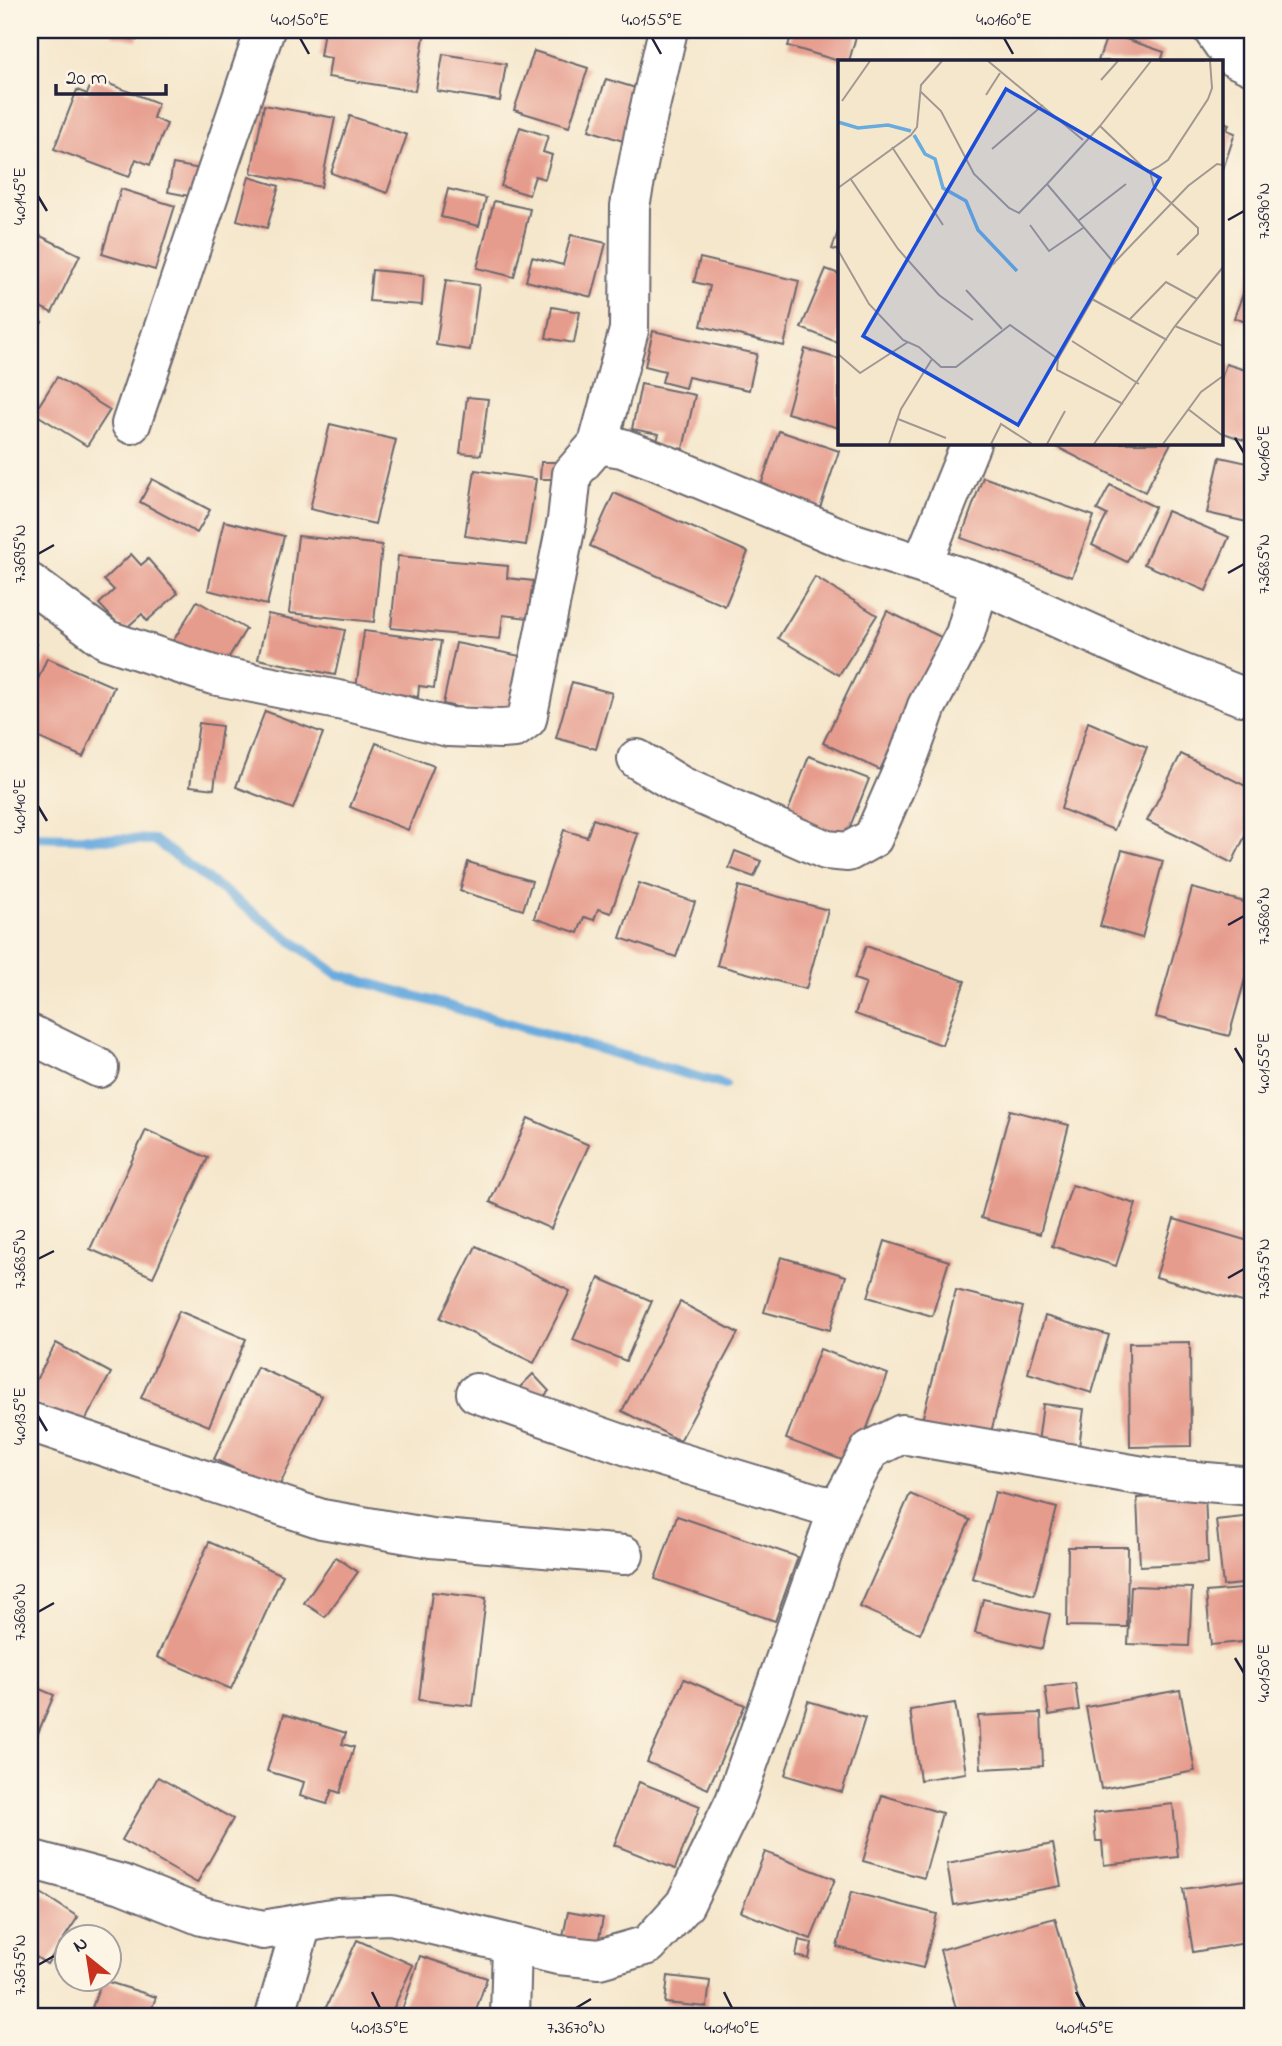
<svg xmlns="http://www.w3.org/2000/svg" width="1282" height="2046" viewBox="0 0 1282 2046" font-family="'Indie Flower',sans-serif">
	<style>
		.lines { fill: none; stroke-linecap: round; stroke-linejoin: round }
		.stream { stroke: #6aabde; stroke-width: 10 }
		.building { fill: #e69c8d }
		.street-casing { stroke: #6c676e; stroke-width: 42 }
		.street { stroke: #fff; stroke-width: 38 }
		.ticks { fill: none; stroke: #22223b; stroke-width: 2.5 }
		.inset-river { fill: none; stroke: #6aabde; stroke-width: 3.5 }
		.inset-road { fill: none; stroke: #a19892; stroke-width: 2 }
		.view { fill: #1d4ed8; fill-opacity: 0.15; stroke: #1d4ed8; stroke-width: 3.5 }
		.inset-edge { fill: none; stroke: #22223b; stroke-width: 3.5 }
		.neatline { fill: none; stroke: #22223b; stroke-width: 2.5 }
		.ticks-label { font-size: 18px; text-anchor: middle; fill: #22223b }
	</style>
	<rect width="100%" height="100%" fill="#fcf5e5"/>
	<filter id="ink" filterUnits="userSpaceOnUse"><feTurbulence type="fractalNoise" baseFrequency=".0143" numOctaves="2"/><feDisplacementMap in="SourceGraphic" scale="14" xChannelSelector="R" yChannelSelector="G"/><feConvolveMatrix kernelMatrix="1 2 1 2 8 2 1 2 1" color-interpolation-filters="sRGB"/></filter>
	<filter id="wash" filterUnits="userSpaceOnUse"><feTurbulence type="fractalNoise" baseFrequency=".00686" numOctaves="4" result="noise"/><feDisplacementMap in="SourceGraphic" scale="28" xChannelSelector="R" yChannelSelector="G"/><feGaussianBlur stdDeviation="1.57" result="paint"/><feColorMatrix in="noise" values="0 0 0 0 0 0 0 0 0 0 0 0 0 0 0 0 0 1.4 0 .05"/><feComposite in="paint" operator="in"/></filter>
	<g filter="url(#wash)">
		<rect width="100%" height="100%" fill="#f5e7cc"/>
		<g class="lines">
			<path class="stream" d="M30,837L154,840L337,974L725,1085"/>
		</g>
		<g id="blocks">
			<g class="building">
				<path d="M113,30H139L137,40L112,35Z"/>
				<path d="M324,30L425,31L415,91L328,77L331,58L320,56Z"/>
				<path d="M793,30H858L849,61H839L788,46Z"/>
				<path d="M1108,33L1164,52L1161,61H1098Z"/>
				<path d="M534,51L588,68L569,127L514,110Z"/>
				<path d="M443,54L506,64L500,101L437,91Z"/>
				<path d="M94,78L158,103L153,118L167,124L150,165L136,159L129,177L54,149L77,90L87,94Z"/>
				<path d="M606,79L642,90L626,142L589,130Z"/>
				<path d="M264,105L335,118L321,187L251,173Z"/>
				<path d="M350,116L407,135L387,193L331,173Z"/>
				<path d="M1221,121L1229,124L1227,130L1235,133L1223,169L1221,168Z"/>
				<path d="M520,127L548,136L543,152L552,155L545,179L535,176L529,195L501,186Z"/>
				<path d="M173,164L206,170L200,198L168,192Z"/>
				<path d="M249,177L279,186L267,228L237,220Z"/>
				<path d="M121,189L175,206L155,270L102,254Z"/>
				<path d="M448,189L486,198L479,226L441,217Z"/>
				<path d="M494,201L530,209L514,277L477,268Z"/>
				<path d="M839,229V251L832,249Z"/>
				<path d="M30,231L80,255L52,313L30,302Z"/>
				<path d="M571,235L606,243L592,297L526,281L532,257L563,265Z"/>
				<path d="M700,258L799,281L784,346L701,326L710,286L694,282Z"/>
				<path d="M826,269L839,274V343L801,328Z"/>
				<path d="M372,270L424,275L422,305L369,301Z"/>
				<path d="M1252,270V324L1234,318Z"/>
				<path d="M446,280L479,285L470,350L436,345Z"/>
				<path d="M552,307L580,312L574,343L546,338Z"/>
				<path d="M30,315L42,322L30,343Z"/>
				<path d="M653,331L757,354L749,390L688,377L685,388L662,382L665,371L645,366Z"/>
				<path d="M805,349L839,359V428L787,413Z"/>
				<path d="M1226,364L1252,372V443L1221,432V379Z"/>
				<path d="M57,377L110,410L87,446L34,413Z"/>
				<path d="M641,384L695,395L683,449L656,444L659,434L632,429Z"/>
				<path d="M467,397L488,399L481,455L460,453Z"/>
				<path d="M330,424L396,440L375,524L310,509Z"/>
				<path d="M779,431L839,451L816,520L756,500Z"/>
				<path d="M1055,443H1171L1145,492L1053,445Z"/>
				<path d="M1220,457L1252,464V500L1247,522L1207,513Z"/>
				<path d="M541,462H557L556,479H540Z"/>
				<path d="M475,470L536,479L526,545L465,536Z"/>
				<path d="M983,477L1094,516L1072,577L961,538Z"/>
				<path d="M152,479L210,510L197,533L140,502Z"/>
				<path d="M1110,485L1155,507L1127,562L1092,545L1107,515L1097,510Z"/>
				<path d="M614,493L748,552L725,606L590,546Z"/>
				<path d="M1167,511L1229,537L1206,591L1144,564Z"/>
				<path d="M224,521L284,536L267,605L208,590Z"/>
				<path d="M298,536L382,545L374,622L289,613Z"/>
				<path d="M131,554L141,565L148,559L178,593L147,621L142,614L124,630L99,604L114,590L104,580Z"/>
				<path d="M398,556L508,566L507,578L533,581L528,618L503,615L500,639L391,628Z"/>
				<path d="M815,577L877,615L839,675L778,638Z"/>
				<path d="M197,601L246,629L224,665L169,648Z"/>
				<path d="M887,611L943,638L880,770L823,743Z"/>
				<path d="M268,614L345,630L335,675L258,659Z"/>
				<path d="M364,631L441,641L434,688L419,686L418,697L356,688Z"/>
				<path d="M30,640L37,644L30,656Z"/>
				<path d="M456,643L525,657L511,719L443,704Z"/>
				<path d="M47,658L114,687L83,757L30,734V698Z"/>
				<path d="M572,682L612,693L596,749L556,738Z"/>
				<path d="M265,711L323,733L293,809L236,787Z"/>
				<path d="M1088,722L1147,747L1114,830L1061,809Z"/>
				<path d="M199,723L222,726L214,789L190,786Z"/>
				<path d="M376,743L434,766L408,830L350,807Z"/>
				<path d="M1181,754L1252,789V822L1232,863L1147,821Z"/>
				<path d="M809,756L869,779L845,839L786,817Z"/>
				<path d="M593,819L638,834L611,913L598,909L594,920L584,917L578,933L534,918L564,830L587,837Z"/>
				<path d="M1122,850L1163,861L1142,938L1100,926Z"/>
				<path d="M735,851L761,861L754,877L729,868Z"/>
				<path d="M468,862L532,881L523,910L460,891Z"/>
				<path d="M639,883L695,902L676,957L620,938Z"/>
				<path d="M739,886L828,910L806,989L717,965Z"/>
				<path d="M1192,888L1252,904V954L1229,1036L1156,1017Z"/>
				<path d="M866,946L965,981L942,1045L855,1014L866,983L854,979Z"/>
				<path d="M1010,1110L1069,1125L1040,1234L981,1218Z"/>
				<path d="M528,1118L589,1145L551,1229L490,1202Z"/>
				<path d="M146,1130L208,1158L153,1277L90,1249Z"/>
				<path d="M1072,1185L1136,1204L1116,1266L1052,1246Z"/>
				<path d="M1174,1219L1252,1242V1294L1249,1304L1156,1277Z"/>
				<path d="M885,1241L949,1261L932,1316L868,1297Z"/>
				<path d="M476,1246L570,1291L534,1363L440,1318Z"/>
				<path d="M781,1257L846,1276L830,1330L764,1312Z"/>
				<path d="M599,1278L652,1301L626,1361L573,1340Z"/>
				<path d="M956,1290L1023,1307L988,1444L920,1428Z"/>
				<path d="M680,1302L738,1333L680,1441L622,1411Z"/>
				<path d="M179,1311L246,1339L209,1426L141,1398Z"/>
				<path d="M1045,1316L1109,1335L1092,1393L1028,1373Z"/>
				<path d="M1190,1342L1191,1446L1130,1447L1129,1343Z"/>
				<path d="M56,1343L111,1373L81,1428L30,1400V1391Z"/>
				<path d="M820,1349L888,1374L853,1464L786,1439Z"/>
				<path d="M257,1367L322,1396L278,1489L214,1459Z"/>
				<path d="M533,1374L549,1391L532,1409L515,1392Z"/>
				<path d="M1043,1404L1084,1409L1078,1455L1037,1450Z"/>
				<path d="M995,1492L1057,1508L1034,1595L972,1578Z"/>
				<path d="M910,1494L970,1520L920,1634L860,1607Z"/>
				<path d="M1205,1494L1208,1563L1140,1566L1137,1498Z"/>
				<path d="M677,1516L798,1557L775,1621L655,1579Z"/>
				<path d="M1252,1516V1583L1223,1586L1216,1520Z"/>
				<path d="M209,1542L283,1575L231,1689L157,1657Z"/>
				<path d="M1068,1547H1128L1127,1627L1067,1626Z"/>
				<path d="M336,1557L358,1572L325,1617L304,1603Z"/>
				<path d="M1131,1586L1192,1588L1189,1646L1128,1644Z"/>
				<path d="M1252,1588V1641L1211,1645L1206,1592Z"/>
				<path d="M432,1592L486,1598L473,1706L419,1700Z"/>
				<path d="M983,1599L1050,1614L1042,1649L975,1633Z"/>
				<path d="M684,1679L745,1705L708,1789L647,1762Z"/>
				<path d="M1075,1683L1079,1710L1049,1715L1045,1687Z"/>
				<path d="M30,1685L54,1695L30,1752Z"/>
				<path d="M1180,1690L1195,1771L1101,1789L1086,1707Z"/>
				<path d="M808,1701L865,1718L842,1792L785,1775Z"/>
				<path d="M955,1703L966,1773L920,1780L910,1710Z"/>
				<path d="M1041,1713L1043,1766L981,1769L978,1716Z"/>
				<path d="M284,1714L346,1733L342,1744L354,1747L340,1793L332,1790L327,1804L300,1796L304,1782L267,1771Z"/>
				<path d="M158,1777L233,1819L197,1883L122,1840Z"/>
				<path d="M639,1782L700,1806L675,1869L614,1845Z"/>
				<path d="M882,1795L942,1813L924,1878L863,1861Z"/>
				<path d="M1173,1804L1178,1857L1104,1865L1102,1841H1096L1093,1813Z"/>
				<path d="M1053,1844L1061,1886L954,1905L947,1864Z"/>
				<path d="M765,1852L835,1879L811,1939L741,1912Z"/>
				<path d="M1252,1879V1942L1193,1952L1183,1889Z"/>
				<path d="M30,1886L78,1917L47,1964L30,1953Z"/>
				<path d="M851,1892L937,1914L923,1968L837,1947Z"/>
				<path d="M568,1912L603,1918L597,1949L562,1942Z"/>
				<path d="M1055,1918L1083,2016H958L940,1950Z"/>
				<path d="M357,1940L413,1965L390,2016H322Z"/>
				<path d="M799,1940L812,1943L809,1959L796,1956Z"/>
				<path d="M420,1956L487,1978L474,2016H400Z"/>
				<path d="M668,1976L710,1981L707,2007L665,2003Z"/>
				<path d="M102,1980L156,1997L149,2016H89Z"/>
				<rect x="548" y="2011" width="125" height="5"/>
				<path d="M724,2012L742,2015L741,2016H723Z"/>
			</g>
		</g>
	</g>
	<g filter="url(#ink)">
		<use href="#blocks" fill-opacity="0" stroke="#6c676e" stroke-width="2"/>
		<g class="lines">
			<g class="street-casing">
				<g id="street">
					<path d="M1213,30L1231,56L1252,66"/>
					<path d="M131,424L265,30"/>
					<path d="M598,444L629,330L630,206L646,124L668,30"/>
					<path d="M922,564L971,443"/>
					<path d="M30,583L107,640L213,675L353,703L448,727L501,729L515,728L527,719L567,520L572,474L598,444L622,448L657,461L851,542L980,583L1161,665L1241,696L1252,695"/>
					<path d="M637,759L681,786L826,850L848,852L873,838L910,753L927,706L965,634L980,583"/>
					<path d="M30,1034L99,1068"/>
					<path d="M476,1393L639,1450L819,1504L839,1507"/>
					<path d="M30,1422L322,1519L431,1538L624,1555"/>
					<path d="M30,1859L122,1884L202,1916L263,1930L338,1917L391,1915L558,1955L599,1959L648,1945L685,1904L735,1801L839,1507L870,1450L902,1434L1149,1477L1252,1486"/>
					<path d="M275,2016L302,1924"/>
					<path d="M510,2016L512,1944"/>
				</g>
			</g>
			<use href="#street" class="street"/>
		</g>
	</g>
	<path class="ticks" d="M300,38L309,54M652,38L661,54M1004,38L1013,54M38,196L47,211M1228,220L1244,211M1235,438L1244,453M38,554L54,545M1228,573L1244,564M38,806L47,821M1228,925L1244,916M1235,1048L1244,1063M38,1259L54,1251M1228,1278L1244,1269M38,1416L47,1431M38,1612L54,1603M1235,1658L1244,1673M38,1965L54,1956M372,1992L380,2008M724,1992L732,2008M1076,1992L1085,2008M576,2008L591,1999"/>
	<g transform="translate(838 60)">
		<rect width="385" height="385" fill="#f5e7cc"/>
		<path class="inset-river" d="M0,62L20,68L50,65L73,71M76,75L87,94L97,99L105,128L128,141L140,170L179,211"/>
		<path class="inset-road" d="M150,1L245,80M322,1H367M263,20L280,1M82,31L103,51L136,114L171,148L181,153L209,124L277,204M148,35L162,13M4,41L32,1M262,66L313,1M54,87L105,165M154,89L205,45M312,112L316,127L360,168V174L339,195M12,118L60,189L101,235L135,260M209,124L262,66L310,112L320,107L330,100L370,39L374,28L372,1M0,128L73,75L79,67L83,25L104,1M240,161L288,124M192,165L211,191L245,168M0,190L31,244L65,280L81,287L103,307H118L172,265L220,299M128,230L164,269M254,239L329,280M292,259L328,222L359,239M337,266L385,286M234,281L301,324M0,294L22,313L70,282M285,344L219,310L220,299L274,205L350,126L379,104L385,105M350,349L385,376M60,359L108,378M51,384L63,349L94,299M153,384L163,364L194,384M209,384L227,351M256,384L337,266L385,207M325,384L363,332L385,316"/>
		<path class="view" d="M168,29L322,118L180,365L25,276Z"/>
		<rect width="385" height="385" class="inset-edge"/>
	</g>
	<rect width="1282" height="2046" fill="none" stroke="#fcf5e5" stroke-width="77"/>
	<g transform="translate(88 1958) rotate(330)"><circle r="33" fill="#fcf5e5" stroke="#a5a1a1" stroke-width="2"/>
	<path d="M0-5L12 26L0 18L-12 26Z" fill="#c8321e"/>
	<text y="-10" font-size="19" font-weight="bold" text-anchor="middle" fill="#22223b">N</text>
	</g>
	<path d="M56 84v10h110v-10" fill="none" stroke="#22223b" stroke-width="3.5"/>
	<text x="66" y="84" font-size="21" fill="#22223b" stroke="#fcf5e5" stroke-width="5" paint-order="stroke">20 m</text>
	<rect x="38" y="38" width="1206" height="1970" class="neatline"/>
	<g class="ticks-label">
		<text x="300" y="25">4.0150°E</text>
		<text x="652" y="25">4.0155°E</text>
		<text x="1004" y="25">4.0160°E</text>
		<text transform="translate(19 196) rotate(-90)" y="6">4.0145°E</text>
		<text transform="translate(1263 211) rotate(-90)" y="6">7.3690°N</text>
		<text transform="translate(1263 453) rotate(-90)" y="6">4.0160°E</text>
		<text transform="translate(19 554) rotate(-90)" y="6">7.3695°N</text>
		<text transform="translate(1263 564) rotate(-90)" y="6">7.3685°N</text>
		<text transform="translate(19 806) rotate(-90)" y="6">4.0140°E</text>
		<text transform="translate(1263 916) rotate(-90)" y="6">7.3680°N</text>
		<text transform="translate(1263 1063) rotate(-90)" y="6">4.0155°E</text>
		<text transform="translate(19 1259) rotate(-90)" y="6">7.3685°N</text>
		<text transform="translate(1263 1269) rotate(-90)" y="6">7.3675°N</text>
		<text transform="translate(19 1416) rotate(-90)" y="6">4.0135°E</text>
		<text transform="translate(19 1612) rotate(-90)" y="6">7.3680°N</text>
		<text transform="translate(1263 1673) rotate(-90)" y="6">4.0150°E</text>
		<text transform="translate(19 1965) rotate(-90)" y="6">7.3675°N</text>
		<text x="380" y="2033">4.0135°E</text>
		<text x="576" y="2033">7.3670°N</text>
		<text x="732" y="2033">4.0140°E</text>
		<text x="1085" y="2033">4.0145°E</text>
	</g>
</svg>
